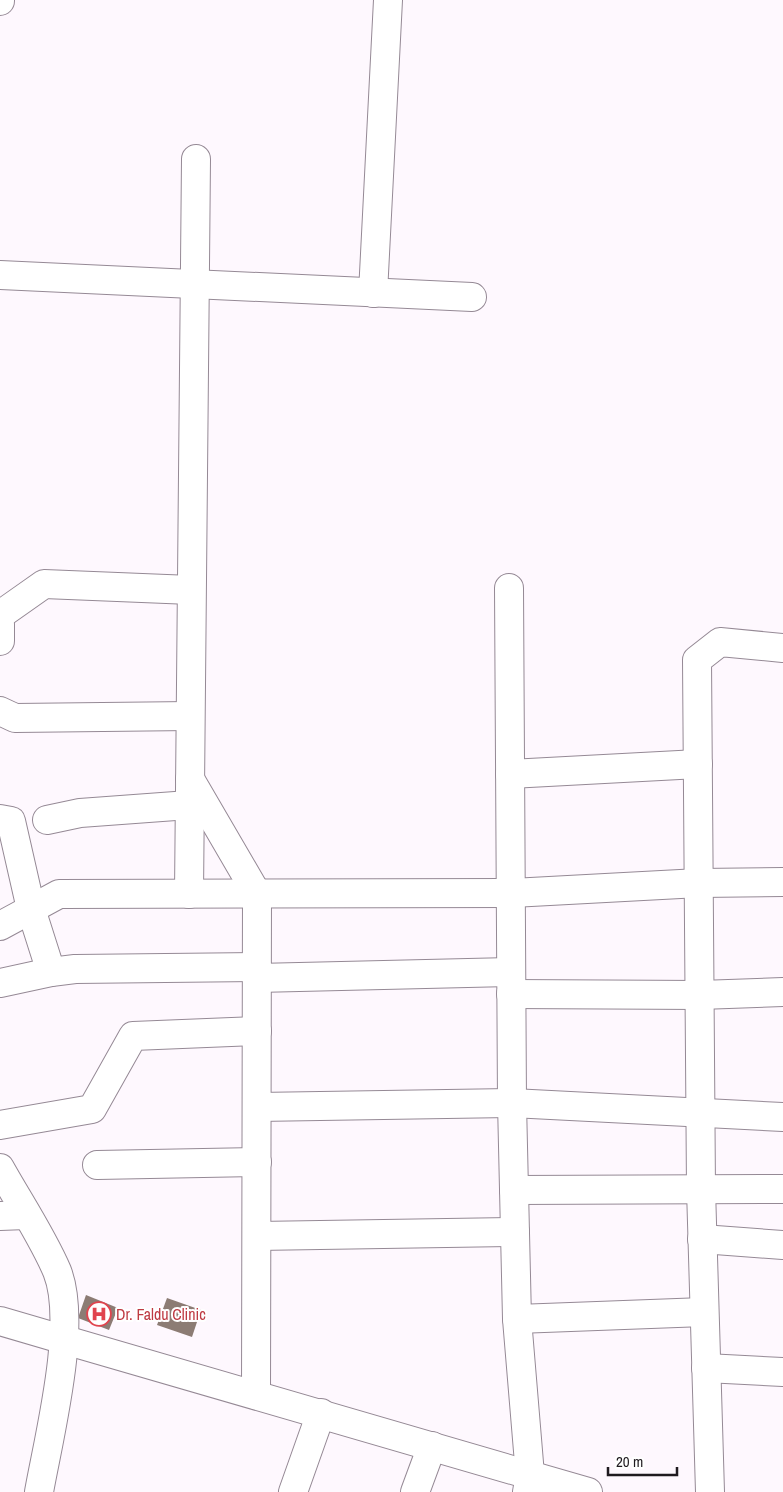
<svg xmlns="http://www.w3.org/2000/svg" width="783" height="1492" viewBox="0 0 783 1492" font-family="'Archivo Narrow',sans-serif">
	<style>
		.building { fill: #8c7c74 }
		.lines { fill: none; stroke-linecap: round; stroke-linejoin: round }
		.street-casing { stroke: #958995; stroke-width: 30 }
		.secondary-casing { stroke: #958995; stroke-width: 30 }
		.street { stroke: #fff; stroke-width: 28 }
		.secondary { stroke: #fff; stroke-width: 28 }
		.labels { text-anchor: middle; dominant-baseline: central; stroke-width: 4; stroke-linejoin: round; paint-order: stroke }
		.health-label { font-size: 16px; fill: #be3a42; stroke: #fff; text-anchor: start }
	</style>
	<rect width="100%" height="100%" fill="#fef8fe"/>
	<g class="building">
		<path d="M86,1295L118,1308L109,1330L78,1318Z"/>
		<path d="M167,1298L201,1310L192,1337L157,1325Z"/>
	</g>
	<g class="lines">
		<g class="street-casing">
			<g id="street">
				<path d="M0,275L472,297"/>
				<path d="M373,293L388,0"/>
				<path d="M509,588L512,1103L517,1319L530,1475L527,1492"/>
				<path d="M0,615L44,584L191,590"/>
				<path d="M0,624V641"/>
				<path d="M0,711L15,718L190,716"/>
				<path d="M510,774L698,764"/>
				<path d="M190,779L257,894L256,1395"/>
				<path d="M0,819L11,821L31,909L51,972"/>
				<path d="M47,820L80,813L189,805"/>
				<path d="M189,894L196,159"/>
				<path d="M0,926L59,894L512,893L699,883L783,882"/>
				<path d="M257,978L511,972"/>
				<path d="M0,983L51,972L75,969L257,967"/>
				<path d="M511,994L700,995L783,992"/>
				<path d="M257,1107L512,1103L783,1117"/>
				<path d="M0,1125L92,1109L133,1036L257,1031"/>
				<path d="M97,1165L257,1162"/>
				<path d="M514,1190L783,1189"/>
				<path d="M0,1216L26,1215"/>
				<path d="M257,1236L515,1232"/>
				<path d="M702,1239L783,1245"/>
				<path d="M517,1319L704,1312"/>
				<path d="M0,1321L65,1340"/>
				<path d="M706,1368L783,1372"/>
				<path d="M293,1492L321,1413"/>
				<path d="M415,1492L432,1446"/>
				<path d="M710,1492L701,1189L697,660L720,642L783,648"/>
			</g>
		</g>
		<g class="secondary-casing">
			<g id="secondary">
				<path d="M0,1V0"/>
				<path d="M0,1168C19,1202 42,1236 57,1271C78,1323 49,1436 39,1492"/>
				<path d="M65,1340L588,1492"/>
			</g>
		</g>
		<use href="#street" class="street"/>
		<use href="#secondary" class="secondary"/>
	</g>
	<defs>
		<g id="hospital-ring" transform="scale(1.25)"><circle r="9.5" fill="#fff" stroke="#e0444e" stroke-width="1.5"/><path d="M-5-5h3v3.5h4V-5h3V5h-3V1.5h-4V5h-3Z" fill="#e0444e"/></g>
	</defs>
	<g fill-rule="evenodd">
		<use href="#hospital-ring" x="99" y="1314"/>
	</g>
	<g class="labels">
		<g class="health-label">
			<text x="116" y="1314">Dr. Faldu Clinic</text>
		</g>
	</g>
	<path d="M608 1467v8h69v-8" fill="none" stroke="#1f1a1f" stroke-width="2.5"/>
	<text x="616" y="1467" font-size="15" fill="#1f1a1f" stroke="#ffffff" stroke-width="4" paint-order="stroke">20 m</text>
</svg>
